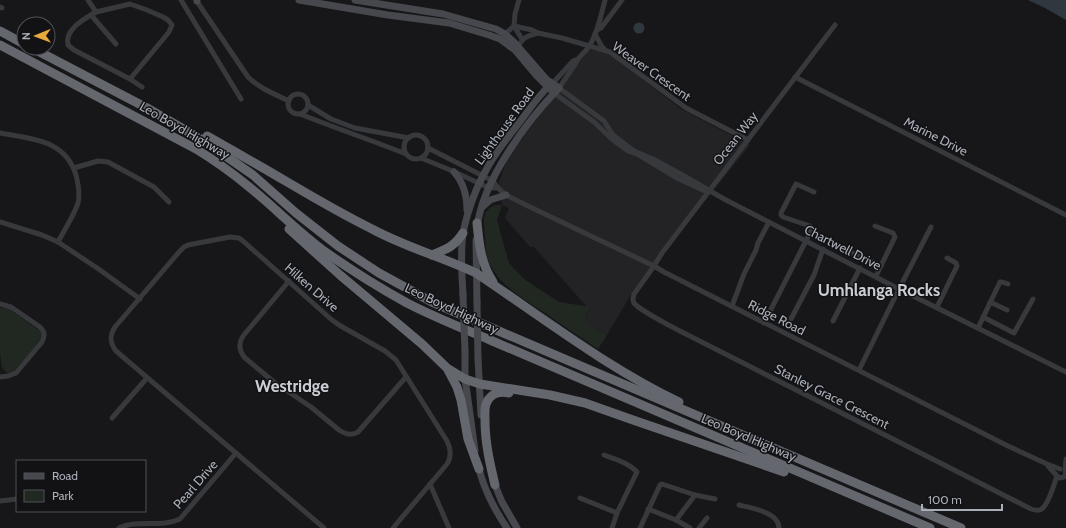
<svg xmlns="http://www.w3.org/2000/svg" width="1066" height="528" viewBox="0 0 1066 528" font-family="Cabin,sans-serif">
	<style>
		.built { fill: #232325 }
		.green { fill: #212822 }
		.water { fill: #2f383e }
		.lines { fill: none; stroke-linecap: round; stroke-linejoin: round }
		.street { stroke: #38393d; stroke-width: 5 }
		.secondary { stroke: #46484d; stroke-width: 7 }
		.highway { stroke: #64676e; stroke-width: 9 }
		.secondary-bridge { stroke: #46484d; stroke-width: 7 }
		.labels { text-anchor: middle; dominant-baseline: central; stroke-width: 3; stroke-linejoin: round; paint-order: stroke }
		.street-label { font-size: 13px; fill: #a9aeb8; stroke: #121214 }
		.district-label { font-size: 17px; font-weight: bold; fill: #cacdd4; stroke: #121214 }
	</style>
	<rect width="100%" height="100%" fill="#171719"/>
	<path class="built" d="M589,50L599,51L610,54L681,109L750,145L645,275L633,291L607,335L585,322V318L591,307H587L534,247H530L505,218L509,208L502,205L499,182L508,157Z"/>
	<g class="green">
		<path d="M496,205H502L497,220L509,263L524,279L559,302L591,307L585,317V322L607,335L598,349L518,295C509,288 500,281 494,271C485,258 486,251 485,236C484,223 480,210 496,205Z"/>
		<path d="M0,308H5L9,309L39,330L42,334L41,340L15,370L12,372L8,373L2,368L0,353Z"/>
	</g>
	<g class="water">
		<path d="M1028,0H1066V20L1045,8Z"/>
		<circle cx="639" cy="28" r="5.5"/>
	</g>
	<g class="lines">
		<g class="street">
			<path d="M88,0L96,12L130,4L147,10L163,17L168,20L172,25L169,32L130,79"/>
			<path d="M181,0L241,99"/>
			<path d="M196,0L248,77C259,88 274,94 289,101"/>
			<path d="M605,0C601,15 598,32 590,45C586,52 579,56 576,63L559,88L604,121L613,135L634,151L653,159L686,177L724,199L899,289L1066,372"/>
			<path d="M0,7L2,8"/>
			<path d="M96,12C86,18 64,29 68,45L74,50L130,79L142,87"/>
			<path d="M91,15L116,44"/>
			<path d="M835,25L662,253L654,266L634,294C633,297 632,300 634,303C638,309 670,326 678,330L1031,509C1034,510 1037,511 1040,510C1048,507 1054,484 1057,476"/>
			<path d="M514,26L532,30L538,33L562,38L610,52L686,108L748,140"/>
			<path d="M514,26L522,39"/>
			<path d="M597,30L601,28L622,0"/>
			<path d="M595,34L601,45L605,50"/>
			<path d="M504,35L514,26L515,14L519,0"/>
			<path d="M516,49C524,37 524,37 538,33"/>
			<path d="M795,77L1066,215"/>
			<path d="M552,84L573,61L578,59"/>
			<path d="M554,93L594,122L613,140L628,151L639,155L677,178L707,192"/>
			<circle cx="298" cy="104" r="10"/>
			<path d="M308,105L331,119L355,128L409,138"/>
			<path d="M300,114C335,128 371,140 406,154"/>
			<path d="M0,133C31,139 65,139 76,175C78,183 80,195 78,203C75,213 64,231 58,242"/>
			<circle cx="416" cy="147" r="12"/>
			<path d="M421,158L455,172L489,188H498L493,181L428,148"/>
			<path d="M74,168L98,161L108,162L154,187L169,202"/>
			<path d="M498,188L506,195L530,207L654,266L664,272L1008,446L1047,464L1060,469"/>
			<path d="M0,222L42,235L58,242L100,270L140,299"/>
			<path d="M875,226L893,233L895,237L876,276"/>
			<path d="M853,253L881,266"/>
			<path d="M289,281L243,336C238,344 239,351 245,358L274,382L311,407L339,430C345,434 352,436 358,432L406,377"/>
			<path d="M990,302L1007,310"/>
			<path d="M0,304L11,307L40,327C45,332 45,336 42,342L16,373L8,376L0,377"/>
			<path d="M732,306L744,274L756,250L758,243L769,222"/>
			<path d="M937,307L957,266L956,263L947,258"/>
			<path d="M983,317L1014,333L1033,299"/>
			<path d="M791,319L814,275L823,249"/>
			<path d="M833,321L860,268"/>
			<path d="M764,323L812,229L810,226L783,217L781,215V213L796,184L814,192"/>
			<path d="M978,328L1000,282H1002L1008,284"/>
			<path d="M859,370L899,289L931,227"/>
			<path d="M112,418L147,378"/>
			<path d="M604,455C615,459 629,463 637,472L617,513L612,528"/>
			<path d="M1048,466L1059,478L1064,477L1066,473"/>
			<path d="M1065,471L1066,459"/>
			<path d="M430,484L449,528"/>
			<path d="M580,498L617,513"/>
			<path d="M0,501L17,499"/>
			<path d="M739,505C751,508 779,512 779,528"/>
			<path d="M648,509L676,520L690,528"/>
			<path d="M676,520L695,495"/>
			<path d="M119,528C138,519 161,528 180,519L236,453"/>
			<path d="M324,528L116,351C110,343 109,336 115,327L179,252L184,247L188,245L230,237L239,238L243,241L332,320L339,325L385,351L396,360L447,441C451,449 452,456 447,464L393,528"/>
			<path d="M640,528L660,485L662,484L695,495L715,499"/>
			<path d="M699,528L707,518"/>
		</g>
		<g class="secondary">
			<path d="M197,0V1"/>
			<path d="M299,0L388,15L449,23L489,35L500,39L515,50L536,75L554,93"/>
			<path d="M355,0L443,14L496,29L505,34L514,42L547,80L559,88C527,121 482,181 477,228"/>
			<path d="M454,172C464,183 467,195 467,210"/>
			<path d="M482,207L490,200L506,195"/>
			<path d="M476,240L477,302"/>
			<path d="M463,295C462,275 460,254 463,234C464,227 466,220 468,213C479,176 495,153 519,123C529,110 538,96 550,85"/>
			<path d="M465,352V379L470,414L475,451"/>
			<path d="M478,359L481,415"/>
			<path d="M478,465C483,487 494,509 507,528"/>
			<path d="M493,480L502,502L517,528"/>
		</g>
		<g class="highway">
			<path d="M0,31L24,44"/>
			<path d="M0,45L196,149C214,160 231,172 248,186C274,207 297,231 324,251C351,270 378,287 407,303C434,317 462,328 490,340L930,528"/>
			<path d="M32,48L147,108L204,141L253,175L296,213L338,246L379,273L432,302L501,332L961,528"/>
			<path d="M207,136C226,147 246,158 265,169C301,190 335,211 372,229C405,247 442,257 476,273C542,317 606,367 679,402"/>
			<path d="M477,223C479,244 481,264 493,282"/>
			<path d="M289,229L340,275L422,344L447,368L465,379L480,384L550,395L585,403L633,420L784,472"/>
			<path d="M432,255C446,249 454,247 463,233"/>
			<path d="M448,370L457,387L461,400L468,439L479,469"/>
			<path d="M495,485C490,464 485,443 485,420C485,414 484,407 487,402C491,393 500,391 509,393"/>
		</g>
		<g class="secondary-bridge">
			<path d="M463,295L465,352"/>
			<path d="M477,302L478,359"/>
		</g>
	</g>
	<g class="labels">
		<g class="street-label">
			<text transform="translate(652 71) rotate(35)">Weaver Crescent</text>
			<text transform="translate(504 126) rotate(-54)">Lighthouse Road</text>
			<text transform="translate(185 130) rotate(30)">Leo Boyd Highway</text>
			<text transform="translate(936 136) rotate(27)">Marine Drive</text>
			<text transform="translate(735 138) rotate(-52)">Ocean Way</text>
			<text transform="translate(843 247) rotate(27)">Chartwell Drive</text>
			<text transform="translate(312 287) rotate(41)">Hilken Drive</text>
			<text transform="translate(452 308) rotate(25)">Leo Boyd Highway</text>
			<text transform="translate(777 317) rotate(27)">Ridge Road</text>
			<text transform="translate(832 396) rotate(27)">Stanley Grace Crescent</text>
			<text transform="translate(749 437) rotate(23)">Leo Boyd Highway</text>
			<text transform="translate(195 484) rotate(-49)">Pearl Drive</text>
		</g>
		<g class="district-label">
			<text x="879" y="290">Umhlanga Rocks</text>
			<text x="292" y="386">Westridge</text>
		</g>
	</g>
	<rect x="16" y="460" width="130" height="52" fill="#121214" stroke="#4e5056"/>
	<rect x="24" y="473" width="20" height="6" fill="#46484d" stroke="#4e5056"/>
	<text x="52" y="480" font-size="12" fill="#a9aeb8">Road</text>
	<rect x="24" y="490" width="20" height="12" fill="#212822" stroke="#4e5056"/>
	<text x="52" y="500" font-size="12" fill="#a9aeb8">Park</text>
	<g transform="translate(36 36) rotate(269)"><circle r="19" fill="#121214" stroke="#4e5056"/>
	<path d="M0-3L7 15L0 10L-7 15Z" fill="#e9a83e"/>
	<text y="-6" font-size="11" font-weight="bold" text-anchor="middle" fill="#a9aeb8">N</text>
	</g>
	<path d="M922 504v6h80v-6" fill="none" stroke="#a9aeb8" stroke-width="2"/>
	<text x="928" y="504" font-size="12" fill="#a9aeb8" stroke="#121214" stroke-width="3" paint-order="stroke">100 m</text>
</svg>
